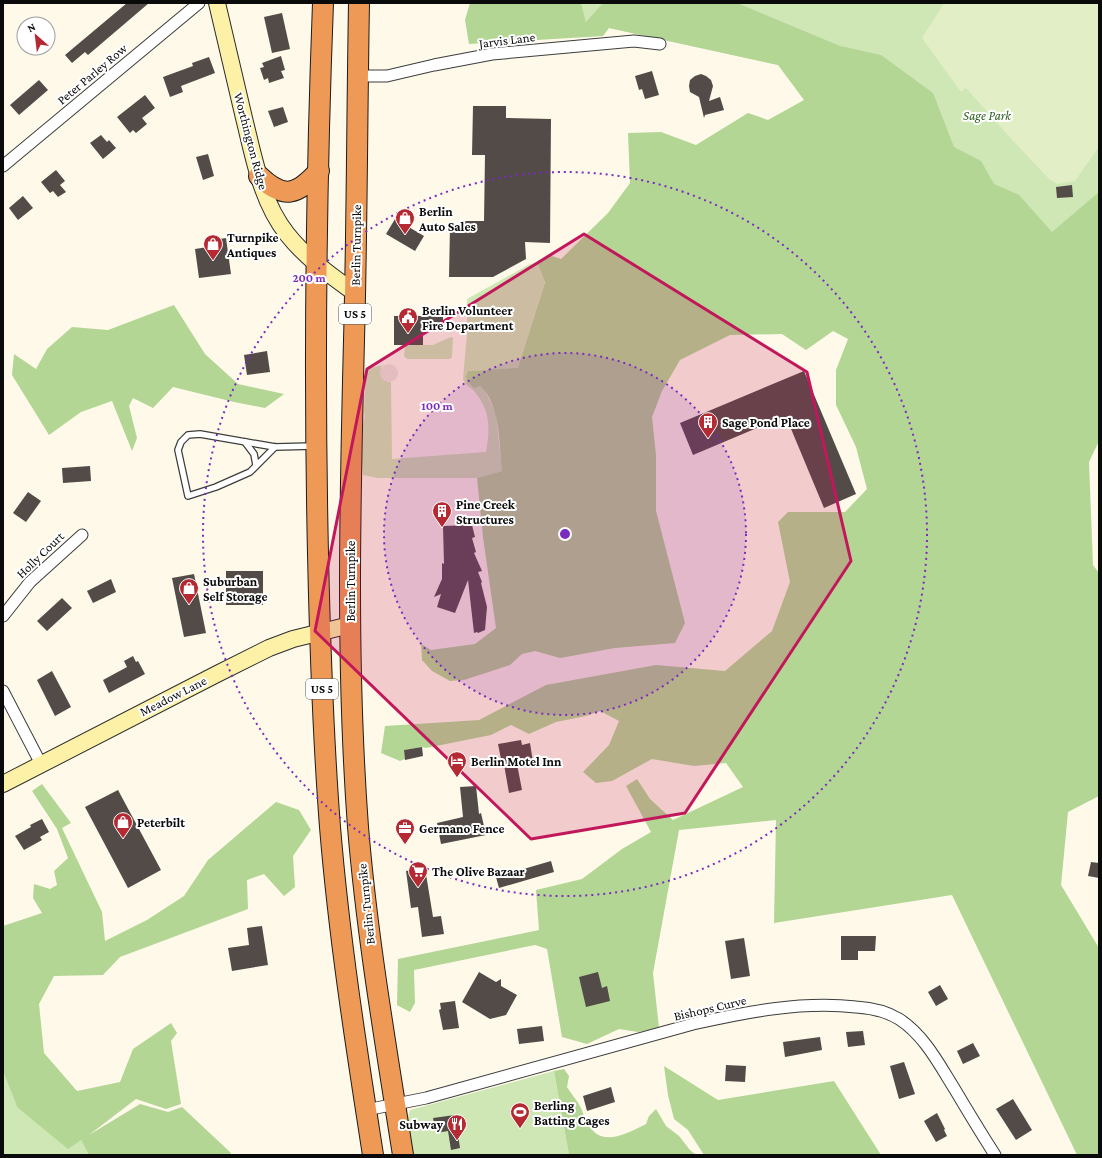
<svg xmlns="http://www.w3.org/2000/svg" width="1102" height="1158" viewBox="0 0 1102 1158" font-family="'Crimson Pro',serif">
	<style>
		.green { fill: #cfe6b5 }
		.forest { fill: #b3d695 }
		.pitch { fill: #e1eec6 }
		.plaza { fill: #ece7da }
		.building { fill: #524b47 }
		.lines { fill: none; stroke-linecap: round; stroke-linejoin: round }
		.lane-casing { stroke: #3d3d3d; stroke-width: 8 }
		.street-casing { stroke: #3d3d3d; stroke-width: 13 }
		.secondary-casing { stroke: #2c2c2c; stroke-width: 18 }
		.highway-casing { stroke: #1b1b1b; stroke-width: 22 }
		.lane { stroke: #fff; stroke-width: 5.5 }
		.street { stroke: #fff; stroke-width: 11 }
		.secondary { stroke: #fcf1a6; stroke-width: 16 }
		.highway { stroke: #ef9956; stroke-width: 20 }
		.marked { fill: #c2185b; fill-opacity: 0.2; stroke: #c2185b; stroke-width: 3; stroke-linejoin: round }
		.ring { fill: none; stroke: #7b2cbf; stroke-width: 2; stroke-dasharray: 2 4 }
		.labels { text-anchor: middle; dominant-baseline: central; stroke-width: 4; stroke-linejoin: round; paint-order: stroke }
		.shield { fill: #fff; stroke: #545454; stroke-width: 1 }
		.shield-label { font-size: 12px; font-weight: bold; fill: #0a0a0a }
		.street-label { font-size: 13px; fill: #0a0a0a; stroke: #fff }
		.park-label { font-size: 13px; font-style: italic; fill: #2d5e1e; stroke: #fff }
		.poi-label { font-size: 13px; font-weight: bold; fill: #0a0a0a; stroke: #fff; text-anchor: start }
		.centre { fill: #7b2cbf; stroke: #fff; stroke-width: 2 }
		.ring-label { font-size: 12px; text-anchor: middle; font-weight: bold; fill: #7b2cbf; stroke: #fff; stroke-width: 4; stroke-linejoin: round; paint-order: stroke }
	</style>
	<rect width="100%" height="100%" fill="#fef9e9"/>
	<g class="green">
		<path d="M581,3H1099V222L1042,286L829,76L586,23Z"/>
		<path d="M537,262L545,281L518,369L468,371L485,391L496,413L502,471L477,478H377L363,475C361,459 362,443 363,427C363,421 366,418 364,412L365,373L370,368L384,365L381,367L388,382H391L392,459L486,452C490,429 491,412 475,392C471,387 465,386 463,379L467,334V299L528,265Z"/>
		<path d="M453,337L452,357L450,359H407L404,356L405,345H433L448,338Z"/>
		<path d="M3,1071L17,1107L81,1140L89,1155H3Z"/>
		<path d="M554,1071L569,1155H413L408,1117L410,1110Z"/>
	</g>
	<g class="forest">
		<path d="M470,3H581L586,22L603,3H737L840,46L881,55L933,93L954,147L981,161L994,184L1019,195L1052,232L1099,192V441L1089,462L1093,565L1099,573V796L1068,812L1061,885L1099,948V1155H1077L952,895L774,923L776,820L679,830L653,973L659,1028L638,1032L619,1029L587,1044L562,1037L547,949L535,945L414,970L415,1003L410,1012L397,1005L398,959L539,930L536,890L582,879L622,849L651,832L626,786L637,779L650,799L673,820L743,787L726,763L694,766L652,759L612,781L596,783L583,772L609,745L619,721L600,711L586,716L556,722L529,734L511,725L491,735L426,748L422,747L404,750L405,759L400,761L381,753L385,726L479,720L546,685L656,665L725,671L772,631L790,582L778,522L788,512H845L867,489L856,447L836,405V370L848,339L833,331L806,350L782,334L730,335L680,360L662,391L652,417L656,455V511L685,623L675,643L615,648L560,658L535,651L522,654L510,665L464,680L450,681L432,671L422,660L421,644L431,650L475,644L496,628L483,537L477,478L502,471C499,445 501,404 480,386L474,388L468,382L466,377L468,371L518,368L545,282L537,262L549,255L561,259L608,213L630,183L628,133L661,132L696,145L748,113L768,120L804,100L778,65L609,28L603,36L469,44L465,20Z"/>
		<path d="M174,305L205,354L238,384L284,394L265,408L234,402L173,387L153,408L133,398L129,406L137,438L132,451L112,401L81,412L49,435L12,375L14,354L36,369L47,349L72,327L108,330Z"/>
		<path d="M42,784L71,823L62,828L102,912L105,941L147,920L184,896L208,860L276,802L299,810L311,830L293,856L295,887L284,896L264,874L247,880L248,909L120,957L103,975L54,976L39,1004L44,1053L77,1091L120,1082L133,1049L171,1023L177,1033L171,1041L181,1104L166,1109L136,1099L89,1135L140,1104L168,1112L182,1107L231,1153L229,1155H89L81,1140L68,1149L17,1107L3,1071V926L42,913L33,898L34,884L50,889L57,885L54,871L68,858L57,829L32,791Z"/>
		<path d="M664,1066L718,1100L834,1081L881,1155H704L688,1130L674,1119L668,1095Z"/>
		<path d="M564,1069L569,1076L567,1087C571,1094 577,1100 581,1108C583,1112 584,1118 587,1122C600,1149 626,1134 646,1124L649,1116L656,1109L666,1126L679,1136L690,1150L696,1155H569L554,1071Z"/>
	</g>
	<path class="pitch" d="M944,3H1099V147L1075,181L1057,184L1049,179L1014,142L966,88L961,92L922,38Z"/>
	<circle class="plaza" cx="389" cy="373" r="9"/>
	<g class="building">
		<path d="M127,3H149L88,55L85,52L72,63L65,55Z"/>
		<path d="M282,13L290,49L272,53L264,17Z"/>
		<path d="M281,56L285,70L281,71L284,78L269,83L268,78L264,80L260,68L264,67L262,63Z"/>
		<path d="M209,57L215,73L181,86L183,92L170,97L163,77L193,66L192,63Z"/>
		<path d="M652,71L659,95L645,99L642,89L639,90L635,76Z"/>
		<path d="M701,74L706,76L711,80L713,86L709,101L720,97L724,110L705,115L704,118L699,97L690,92L689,86L690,80L695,76Z"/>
		<path d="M39,80L48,90L19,115L10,105Z"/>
		<path d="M145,95L155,108L142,118L147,124L136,133L133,130L130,133L117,117Z"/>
		<path d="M473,106H506V118L551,119L550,243L525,242L526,259L493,277H449L450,228H461V221H484L485,155H472Z"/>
		<path d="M283,107L288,122L274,127L268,111Z"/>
		<path d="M101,135L107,142L109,140L116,148L103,159L90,143Z"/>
		<path d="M208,154L214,176L203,180L196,157Z"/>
		<path d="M56,170L65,181L60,185L66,192L58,197L53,191L50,193L41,182Z"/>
		<path d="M1072,185L1073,197L1057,198L1056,187Z"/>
		<path d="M23,196L33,208L18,220L9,208Z"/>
		<path d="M395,219L424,236L415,251L386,234Z"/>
		<path d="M226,238L231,274L199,278L195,249L208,247L207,241Z"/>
		<path d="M394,316H443V327H423V345H394Z"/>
		<path d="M267,351L270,372L247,375L244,355Z"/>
		<path d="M804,371L856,494L824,508L789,424L776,420L693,455L680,423Z"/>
		<path d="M90,466L91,481L63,483L62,468Z"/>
		<path d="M28,492L41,501L26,522L13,513Z"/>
		<path d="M472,525L475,537L472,538L476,552L474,553L482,571L478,572L482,582L481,583L487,607L485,630L478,633L477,632L474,633L468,580L455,613L437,607L441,594L434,597L442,579V563L444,564L443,526Z"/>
		<rect x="226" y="571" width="37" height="34"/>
		<path d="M194,574L206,633L184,637L172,578Z"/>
		<path d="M111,579L116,592L93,603L87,591Z"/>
		<path d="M62,598L72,608L47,631L37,621Z"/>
		<path d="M133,656L136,662L138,661L145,674L109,693L103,680L127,667L124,661Z"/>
		<path d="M52,671L71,707L55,716L37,680Z"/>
		<path d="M521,740L522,745L530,743L533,762L517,764L522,790L509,793L503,759H501L498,744Z"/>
		<path d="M422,747L423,756L405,760L404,750Z"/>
		<path d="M476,786L479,814L481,813L486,835L441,844L437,823L463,817L460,787Z"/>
		<path d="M118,790L161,870L128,888L85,807Z"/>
		<path d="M42,819L49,832L40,837L42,840L24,850L15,836L31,827L30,825Z"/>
		<path d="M551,861L554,872L499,888L496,877Z"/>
		<path d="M1091,862L1099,863V878L1088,876Z"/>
		<path d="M425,868L433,917L441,916L444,934L422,937L418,907L411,908L406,871Z"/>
		<path d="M262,926L268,965L232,971L228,948L249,945L247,928Z"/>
		<path d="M841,936H876L875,951H858V960H841Z"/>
		<path d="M744,938L750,976L731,979L725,941Z"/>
		<path d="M479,972L496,982L501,979V986L517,995L506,1015L490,1019L462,1002Z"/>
		<path d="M598,972L602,988L607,986L610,1001L586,1007L579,977Z"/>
		<path d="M940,985L948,999L936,1006L928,992Z"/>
		<path d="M455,1001L459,1028L443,1030L439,1010L441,1009L440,1003Z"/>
		<path d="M542,1026L544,1041L519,1044L517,1029Z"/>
		<path d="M863,1031L865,1045L848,1047L846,1032Z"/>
		<path d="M820,1037L822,1050L785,1057L783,1042Z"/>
		<path d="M973,1043L980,1056L963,1064L957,1051Z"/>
		<path d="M904,1062L915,1094L899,1099L890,1066Z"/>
		<path d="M726,1065L746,1066L745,1082L725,1081Z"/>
		<path d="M611,1087L615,1102L587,1111L583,1096Z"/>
		<path d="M1013,1099L1032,1130L1016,1140L996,1109Z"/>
		<path d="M937,1113L945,1129L944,1130L947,1136L936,1142L924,1121Z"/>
		<path d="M455,1115L460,1148L451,1150L448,1131L436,1133L433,1118Z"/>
	</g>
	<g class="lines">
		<g class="lane-casing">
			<g id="lane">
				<path d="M245,442L254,454L256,465"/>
				<path d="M275,447L250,472L216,487L188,496L178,450L181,442L188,435L200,434L275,447L313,446"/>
			</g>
		</g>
		<g class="street-casing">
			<g id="street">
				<path d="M358,76H387L434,65L492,54L634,41L660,44"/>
				<path d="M3,166L199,3"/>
				<path d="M3,616L30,582L82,535"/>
				<path d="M3,691L41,764"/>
				<path d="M366,1110L426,1098L693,1024C746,1012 801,1001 856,1007C871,1008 886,1011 899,1019C924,1035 939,1064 954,1088C967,1110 981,1133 995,1155"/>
			</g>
		</g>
		<g class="secondary-casing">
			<g id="secondary">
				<path d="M217,3C226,41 235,80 244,118C254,158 261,201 287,234C306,258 330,275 355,293"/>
				<path d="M3,784L217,674L269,648L293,639L350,625"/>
			</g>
		</g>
		<g class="highway-casing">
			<g id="highway">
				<path d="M323,3C316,187 314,371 318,554C320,645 323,736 330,827C339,937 356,1046 373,1155"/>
				<path d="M359,3C357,115 357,227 354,340C350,502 346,665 358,827C367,937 386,1046 403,1155"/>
				<path d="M259,176C284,200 297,195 319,171"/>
			</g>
		</g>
		<use href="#lane" class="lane"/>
		<use href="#street" class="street"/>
		<use href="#secondary" class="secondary"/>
		<use href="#highway" class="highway"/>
	</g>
	<path class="marked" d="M584,234L807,372L851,561L685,813L531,839L315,631L367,369Z"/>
	<circle cx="565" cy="534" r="181" fill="#7b2cbf" fill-opacity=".12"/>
	<g class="ring">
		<circle cx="565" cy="534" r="181"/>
		<circle cx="565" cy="534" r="362"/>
	</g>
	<defs>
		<g id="shop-pin" transform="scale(1)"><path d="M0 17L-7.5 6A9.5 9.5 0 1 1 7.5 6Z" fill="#b42932" stroke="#fff"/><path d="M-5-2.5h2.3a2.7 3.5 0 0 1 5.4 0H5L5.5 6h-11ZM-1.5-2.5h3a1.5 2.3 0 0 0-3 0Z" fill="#fff"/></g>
		<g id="civic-pin" transform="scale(1)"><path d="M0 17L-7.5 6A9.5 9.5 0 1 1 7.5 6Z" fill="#b42932" stroke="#fff"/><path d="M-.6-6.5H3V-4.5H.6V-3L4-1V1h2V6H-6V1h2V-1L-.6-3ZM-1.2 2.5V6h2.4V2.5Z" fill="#fff"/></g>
		<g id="building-pin" transform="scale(1)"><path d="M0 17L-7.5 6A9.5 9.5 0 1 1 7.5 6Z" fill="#b42932" stroke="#fff"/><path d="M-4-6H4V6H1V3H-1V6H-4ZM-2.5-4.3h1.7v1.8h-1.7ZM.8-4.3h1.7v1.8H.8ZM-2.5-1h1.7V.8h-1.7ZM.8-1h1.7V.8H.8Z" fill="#fff"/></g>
		<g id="hotel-pin" transform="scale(1)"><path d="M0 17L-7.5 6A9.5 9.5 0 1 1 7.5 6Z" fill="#b42932" stroke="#fff"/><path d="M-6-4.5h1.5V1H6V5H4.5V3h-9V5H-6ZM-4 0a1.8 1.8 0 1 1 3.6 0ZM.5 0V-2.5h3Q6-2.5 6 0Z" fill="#fff"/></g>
		<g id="office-pin" transform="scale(1)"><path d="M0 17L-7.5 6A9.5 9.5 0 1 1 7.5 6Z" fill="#b42932" stroke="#fff"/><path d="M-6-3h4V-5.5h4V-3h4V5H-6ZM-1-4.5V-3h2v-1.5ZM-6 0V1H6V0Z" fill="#fff"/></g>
		<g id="supermarket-pin" transform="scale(1)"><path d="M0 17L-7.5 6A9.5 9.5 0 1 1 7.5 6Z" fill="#b42932" stroke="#fff"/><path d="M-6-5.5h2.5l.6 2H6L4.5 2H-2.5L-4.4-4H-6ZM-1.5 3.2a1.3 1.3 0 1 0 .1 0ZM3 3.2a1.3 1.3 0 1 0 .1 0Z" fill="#fff"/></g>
		<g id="stadium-pin" transform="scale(1)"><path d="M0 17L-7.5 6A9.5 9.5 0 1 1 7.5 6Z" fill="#b42932" stroke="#fff"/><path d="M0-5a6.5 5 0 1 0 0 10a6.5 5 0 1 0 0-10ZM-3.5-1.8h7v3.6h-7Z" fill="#fff"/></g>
		<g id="restaurant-pin" transform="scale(1)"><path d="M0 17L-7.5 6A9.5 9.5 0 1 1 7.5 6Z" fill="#b42932" stroke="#fff"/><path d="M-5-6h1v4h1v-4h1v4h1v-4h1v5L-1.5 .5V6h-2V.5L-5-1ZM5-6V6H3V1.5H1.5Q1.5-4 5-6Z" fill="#fff"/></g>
	</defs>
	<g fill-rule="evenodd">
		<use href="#shop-pin" x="405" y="218"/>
		<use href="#shop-pin" x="213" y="244"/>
		<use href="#civic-pin" x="408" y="317"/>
		<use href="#building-pin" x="708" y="422"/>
		<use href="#building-pin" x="442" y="511"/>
		<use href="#shop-pin" x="189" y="588"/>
		<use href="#hotel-pin" x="457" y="761"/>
		<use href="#shop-pin" x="123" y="822"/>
		<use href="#office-pin" x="405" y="828"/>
		<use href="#supermarket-pin" x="418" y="871"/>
		<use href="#stadium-pin" x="520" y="1112"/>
		<use href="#restaurant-pin" x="457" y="1124"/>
	</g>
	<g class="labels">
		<g class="shield">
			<rect x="339" y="304" width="32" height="20" rx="3"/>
			<rect x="306" y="679" width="32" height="20" rx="3"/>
		</g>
		<g class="shield-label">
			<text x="355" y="314">US 5</text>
			<text x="322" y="689">US 5</text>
		</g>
		<g class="street-label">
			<text transform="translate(507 40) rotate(-7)">Jarvis Lane</text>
			<text transform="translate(92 74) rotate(-40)">Peter Parley Row</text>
			<text transform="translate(251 141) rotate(75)">Worthington Ridge</text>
			<text transform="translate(356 245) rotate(-89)">Berlin Turnpike</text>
			<text transform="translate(40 555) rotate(-44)">Holly Court</text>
			<text transform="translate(350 581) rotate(-90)">Berlin Turnpike</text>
			<text transform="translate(173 696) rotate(-27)">Meadow Lane</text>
			<text transform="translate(366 904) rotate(-96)">Berlin Turnpike</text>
			<text transform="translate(710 1008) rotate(-13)">Bishops Curve</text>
		</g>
		<g class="park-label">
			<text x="987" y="115">Sage Park</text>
		</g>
		<g class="poi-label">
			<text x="419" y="211">Berlin<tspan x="419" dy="15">Auto Sales</tspan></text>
			<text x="227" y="237">Turnpike<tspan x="227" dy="15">Antiques</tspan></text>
			<text x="422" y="310">Berlin Volunteer<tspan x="422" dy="15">Fire Department</tspan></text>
			<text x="722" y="422">Sage Pond Place</text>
			<text x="456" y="504">Pine Creek<tspan x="456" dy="15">Structures</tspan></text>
			<text x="203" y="581">Suburban<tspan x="203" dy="15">Self Storage</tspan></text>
			<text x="471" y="761">Berlin Motel Inn</text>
			<text x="137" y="822">Peterbilt</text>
			<text x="419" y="828">Germano Fence</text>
			<text x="432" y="871">The Olive Bazaar</text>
			<text x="534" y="1105">Berling<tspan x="534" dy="15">Batting Cages</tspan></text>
			<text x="443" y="1124" text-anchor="end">Subway</text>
		</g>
	</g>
	<circle cx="565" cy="534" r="6" class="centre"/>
	<g class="ring-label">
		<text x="309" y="282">200 m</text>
		<text x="437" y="410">100 m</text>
	</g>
	<rect width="1102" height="1158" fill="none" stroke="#0a0a0a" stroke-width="8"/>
	<g transform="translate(36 36) rotate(332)"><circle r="19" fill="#ffffff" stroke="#9d9d9d"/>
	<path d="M0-3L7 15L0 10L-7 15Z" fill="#b42932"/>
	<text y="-6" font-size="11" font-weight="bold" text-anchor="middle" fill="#0a0a0a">N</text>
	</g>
</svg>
